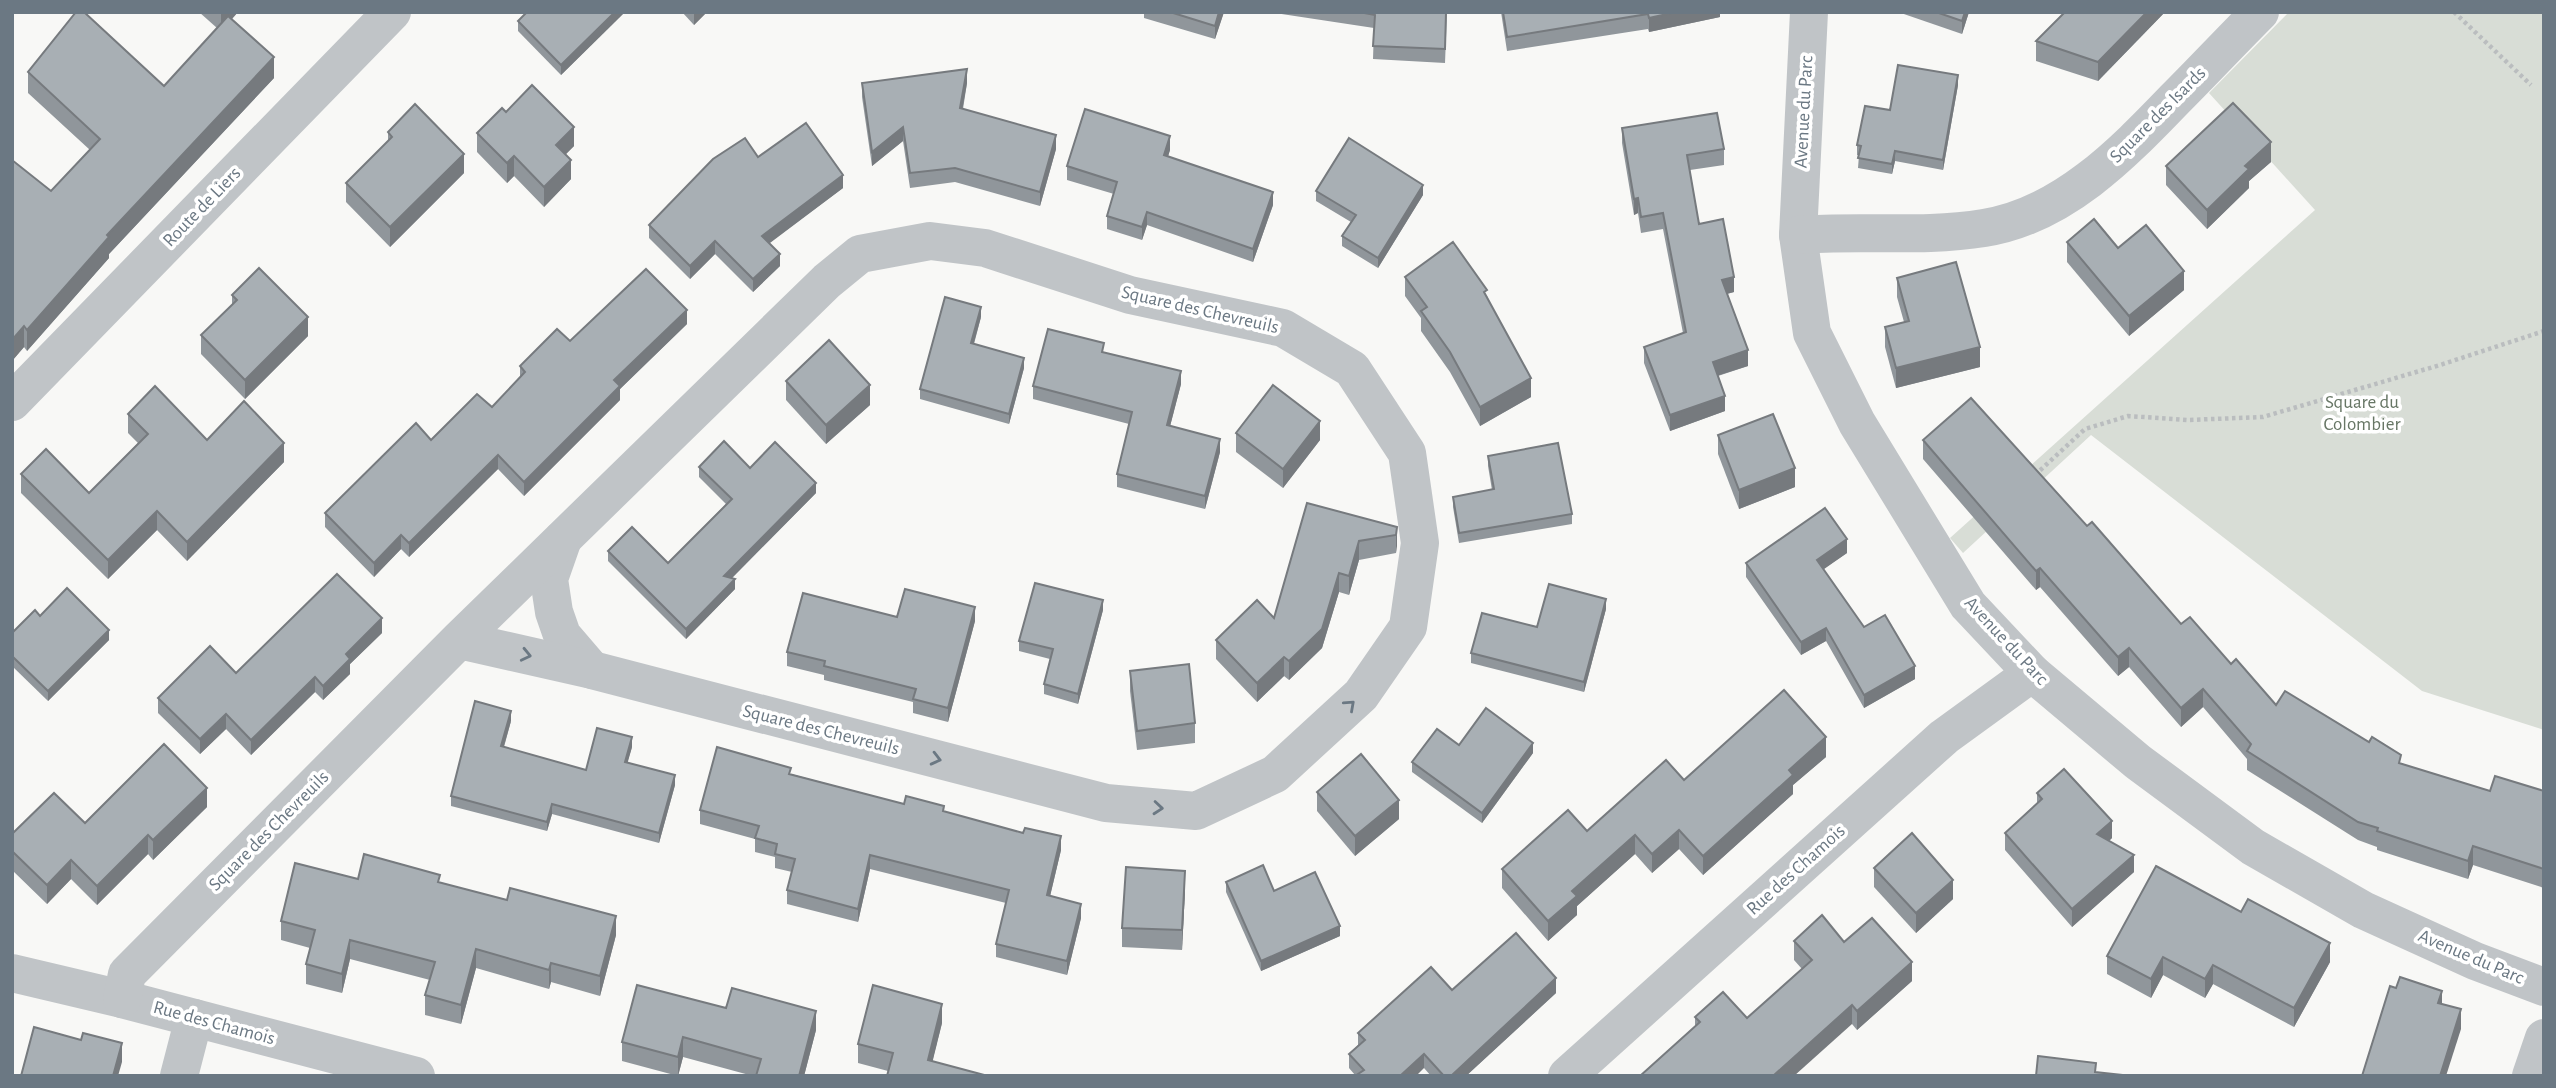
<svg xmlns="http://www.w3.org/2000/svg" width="2556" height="1088" viewBox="0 0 2556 1088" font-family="'Alegreya Sans',sans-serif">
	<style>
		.green { fill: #d8ddd6 }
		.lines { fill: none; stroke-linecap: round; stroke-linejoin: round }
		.path { stroke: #babdbf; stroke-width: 4.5; stroke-dasharray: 3.5 3.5; stroke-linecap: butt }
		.minor { stroke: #c0c4c7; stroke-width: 38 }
		.wall { fill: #90969b }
		.shaded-wall { fill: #767a7e }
		.building { fill: #a8afb4; stroke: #767a7e; stroke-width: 2 }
		.oneway { stroke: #6b7883 }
		.labels { text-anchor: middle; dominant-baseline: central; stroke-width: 7; stroke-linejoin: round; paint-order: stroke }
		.street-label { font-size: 19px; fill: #6b7883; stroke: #fff }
		.park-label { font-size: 19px; fill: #677665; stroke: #fff }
	</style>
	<rect width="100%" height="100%" fill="#f8f8f6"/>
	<path class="green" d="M2289,12H2544V730L2422,691L2091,435L1963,553L1950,538L2315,210L2209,93Z"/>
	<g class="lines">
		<g class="path">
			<path d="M2454,12L2531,85"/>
			<path d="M2035,475L2085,429L2128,416L2188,420L2263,417L2440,365L2544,331"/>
		</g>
		<g class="minor">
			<path d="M1809,12L1798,235L1812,333L1857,423L1968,605L2032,673L2138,762L2253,847L2363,910L2475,961L2544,987"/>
			<path d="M1798,235C1860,230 1923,238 1984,228C2062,216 2122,154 2174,100C2203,71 2231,41 2260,12"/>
			<path d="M12,402L392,12"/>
			<path d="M563,539L549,579L554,612L562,635L592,670"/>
			<path d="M12,973L122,999L416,1076"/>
			<path d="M122,999L127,974L459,640L827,281L860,254L930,241L985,248L1130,295L1283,328L1352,369L1407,453L1420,543L1408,627L1361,695L1275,774L1196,811L1106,803L592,670L459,640"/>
			<path d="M179,1076L194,1018"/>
			<path d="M1567,1076L1944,737L2032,673"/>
			<path d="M2531,1076L2544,1038"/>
		</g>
	</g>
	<g class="wall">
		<path d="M199,12H238L232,19L274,78L109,254V258L27,351L24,347L12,361L51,191L90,150L28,93V72L164,86L217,28Z"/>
		<path d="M527,12H625L561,75L518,31V21Z"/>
		<path d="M682,12H707L694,25Z"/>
		<path d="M1144,12H1224L1215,39L1144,18Z"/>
		<path d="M1268,12H1447L1445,63L1373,59L1374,28Z"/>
		<path d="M1501,12H1720V17L1649,32L1648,29L1507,51Z"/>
		<path d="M1898,12H1969L1962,34Z"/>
		<path d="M2065,12H2165L2098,81L2036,61V41Z"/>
		<path d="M862,83H967L963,109L1056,149L1040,206L955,182L910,188L903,141L872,166L862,97Z"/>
		<path d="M1958,85L1943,170L1895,161L1892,174L1858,168L1859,155H1857V145L1890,110Z"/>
		<path d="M506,112L574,146L566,154L571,179L544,207L514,176L507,183L477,152V133Z"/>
		<path d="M1622,128L1724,149V165L1690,170L1699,224L1734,292L1727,294L1748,366L1718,376L1725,411L1670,431L1644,363V347L1683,333L1663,229L1641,233L1638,213L1634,215L1622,143Z"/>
		<path d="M388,132L464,173L390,247L346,202V183L388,141Z"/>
		<path d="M1170,150L1168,156L1273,205L1253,262L1147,225L1142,240L1107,229V216L1114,194L1067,180V166Z"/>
		<path d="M758,157L843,188L769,243L780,266L753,292L715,254L690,279L649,238V225Z"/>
		<path d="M2271,162L2249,181V188L2207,229L2166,185V166Z"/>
		<path d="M1316,191L1423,195L1378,268L1342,246V236L1351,222L1316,201Z"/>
		<path d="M2067,242L2118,248L2184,290L2129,336L2067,262Z"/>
		<path d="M1405,277L1487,296L1531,397L1480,426L1450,372L1421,331V318L1405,296Z"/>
		<path d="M1897,278L1980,367L1896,388L1885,347V327L1904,322L1897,297Z"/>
		<path d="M232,295L308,336L245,399L201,354V335L232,305Z"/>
		<path d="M981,317L974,344L1024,368L1009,424L920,399V389Z"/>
		<path d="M687,324L620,389V400L524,496L498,469L409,557L401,549L374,577L325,527V513L431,440L492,407L520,378V366L570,341Z"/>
		<path d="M1104,352L1181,384L1170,426L1220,452L1205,509L1117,487V474L1129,424L1033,399V386Z"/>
		<path d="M786,381L870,405L826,444L786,400Z"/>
		<path d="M128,414L207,440L284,462L187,561L157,530L108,579L21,493V474L89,493L138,443L128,433Z"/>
		<path d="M1236,433L1320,440L1283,488L1236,452Z"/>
		<path d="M1718,435L1795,487L1739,509L1718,454Z"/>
		<path d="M1923,440L2087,526L2181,624L2231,664L2276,705L2401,764L2490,791H2544V888L2473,865L2468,879L2377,850V847L2358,840L2247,770V759L2203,707L2181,727L2129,667L2118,676L2040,587L2036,590L1923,459Z"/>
		<path d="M1488,456L1572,514V524L1459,543L1453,507V497L1492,490L1488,466Z"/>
		<path d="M699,467L750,468L816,493L732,578L735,589L686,639L608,561V551L668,563L726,504L699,477Z"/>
		<path d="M1307,503L1397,527L1396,553L1359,560L1349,595L1339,592L1322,648L1289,680L1284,676L1257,702L1216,659V640L1274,618Z"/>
		<path d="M1847,553L1823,569L1864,627L1915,679L1864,708L1826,641L1801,655L1746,577V563Z"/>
		<path d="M1606,609L1584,692L1471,663V653Z"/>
		<path d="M1103,610L1078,704L1044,694V684L1050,659L1019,651V641Z"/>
		<path d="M40,616L109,640L48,701L12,666V633Z"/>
		<path d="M897,617L975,621L948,722L913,713V702L824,680V675L787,666V652Z"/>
		<path d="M382,633L350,664V674L323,700L315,692L251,755L226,729L200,754L158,713V698L236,673Z"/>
		<path d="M1130,671L1195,723V743L1137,750L1130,691Z"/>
		<path d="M511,721L504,747L586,770L632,747L627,763L675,785L659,843L552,814L547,831L451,806V796Z"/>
		<path d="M1459,745L1533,753L1482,823L1412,772V762Z"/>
		<path d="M1826,757L1793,785V794L1703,875L1679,849L1652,873L1635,854L1577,906V915L1548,941L1502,888V869L1587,831L1684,780Z"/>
		<path d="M791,774L904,804L944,812L1061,850L1050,896L1081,918L1067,975L996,957V944L1006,903L870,869L858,922L787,904V890L792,872L775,868V857L755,852V839L700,824V810Z"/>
		<path d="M1317,792L1399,819L1355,856L1317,811Z"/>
		<path d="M2037,793L2112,838L2109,841L2134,872L2072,927L2005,850V833L2037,803Z"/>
		<path d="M207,807L153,860L148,854L97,905L71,879L47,904L12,870V834L85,823Z"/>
		<path d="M2156,866L2330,962L2294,1027L2213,984L2205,998L2163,975L2151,998L2107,974V956Z"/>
		<path d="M1874,868L1953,899L1916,933L1874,887Z"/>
		<path d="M358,879L440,883L616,935L600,996L551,982L549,989L476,968L461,1024L425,1015V995L430,980L350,959L342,993L306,984V964L310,948L281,940V921Z"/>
		<path d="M1226,882L1274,891L1340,936L1261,971L1226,892Z"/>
		<path d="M1185,890L1182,950L1122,947V928Z"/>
		<path d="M1794,941L1844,942L1912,981L1857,1030L1852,1024L1695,1027V1017L1747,1018L1802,969L1794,960Z"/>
		<path d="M1452,990L1556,993L1466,1076H1431L1424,1068L1355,1075L1349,1068V1054L1358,1045V1033Z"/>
		<path d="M726,1008L816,1030L804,1076H753L683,1057L678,1076L622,1061V1042Z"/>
		<path d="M942,1023L932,1062L888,1071L858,1063V1044Z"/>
	</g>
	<g class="shaded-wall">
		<path d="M222,12H238L221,31V14Z"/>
		<path d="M615,12H625L561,75V65Z"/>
		<path d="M694,12H707L694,25Z"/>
		<path d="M1219,12H1224L1215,39V26Z"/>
		<path d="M1676,12H1720V17L1649,32V18Z"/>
		<path d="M1965,12H1969L1962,34V21Z"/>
		<path d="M2147,12H2165L2098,81V62Z"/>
		<path d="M274,57V78L109,254V258L27,351V330L107,235Z"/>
		<path d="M967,69V83L960,122V108Z"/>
		<path d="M1958,75V85L1943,170V160Z"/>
		<path d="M574,127V146L556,164V145Z"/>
		<path d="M903,127V141L872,166V152Z"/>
		<path d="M1056,135V149L1040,206V192Z"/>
		<path d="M1170,136V150L1164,169V155Z"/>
		<path d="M2271,142V162L2249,181V188L2207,229V210L2245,166Z"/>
		<path d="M1895,151V161L1892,174V164Z"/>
		<path d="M464,154V173L390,247V227Z"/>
		<path d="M514,156V176L507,183V163Z"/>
		<path d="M571,160V179L544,207V187Z"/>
		<path d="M843,175V188L762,249V236Z"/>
		<path d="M1423,185V195L1378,268V258Z"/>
		<path d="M1273,192V205L1253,262V249Z"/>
		<path d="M1638,198V213L1634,215V199Z"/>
		<path d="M1147,212V225L1142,240V227Z"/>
		<path d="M715,241V254L690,279V266Z"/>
		<path d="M780,254V266L753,292V279Z"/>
		<path d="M2184,271V290L2129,336V316Z"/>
		<path d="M1734,277V292L1722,295V280Z"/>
		<path d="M981,307V317L971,353V343Z"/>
		<path d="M687,310V324L620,389V400L524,496V482L614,380Z"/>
		<path d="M308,317V336L245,399V380Z"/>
		<path d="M24,326V347L12,361V340Z"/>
		<path d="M1980,347V367L1896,388V368Z"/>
		<path d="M1748,350V366L1713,377V362Z"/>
		<path d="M1024,358V368L1009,424V414Z"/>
		<path d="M1181,371V384L1167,438V425Z"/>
		<path d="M1531,378V397L1480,426V407Z"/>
		<path d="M870,385V405L826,444V425Z"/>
		<path d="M1725,396V411L1670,431V415Z"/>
		<path d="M1320,421V440L1283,488V469Z"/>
		<path d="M1220,439V452L1205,509V496Z"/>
		<path d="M284,443V462L187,561V542Z"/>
		<path d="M498,455V469L409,557V543Z"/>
		<path d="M1795,468V487L1739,509V490Z"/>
		<path d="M816,483V493L724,586V576Z"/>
		<path d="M157,511V530L108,579V560Z"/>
		<path d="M1397,527V546L1396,553V535Z"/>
		<path d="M401,535V549L374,577V563Z"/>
		<path d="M1847,539V553L1817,574V560Z"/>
		<path d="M1359,541V560L1349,595V576Z"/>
		<path d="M2040,568V587L2036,590V571Z"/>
		<path d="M1339,573V592L1322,648L1289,680V661Z"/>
		<path d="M735,579V589L686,639V629Z"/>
		<path d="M1606,599V609L1584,692V682Z"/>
		<path d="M1103,600V610L1078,704V694Z"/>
		<path d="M975,607V621L948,722V708Z"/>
		<path d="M382,618V633L350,664V674L323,700V686L346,654Z"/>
		<path d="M1826,628V641L1801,655V642Z"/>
		<path d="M109,630V640L48,701V691Z"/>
		<path d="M2129,648V667L2118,676V657Z"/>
		<path d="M1284,657V676L1257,702V683Z"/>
		<path d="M1915,666V679L1864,708V695Z"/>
		<path d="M315,677V692L251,755V740Z"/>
		<path d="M2203,689V707L2181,727V708Z"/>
		<path d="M511,711V721L501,756V746Z"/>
		<path d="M226,714V729L200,754V739Z"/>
		<path d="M632,737V747L625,772V762Z"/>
		<path d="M1826,737V757L1793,785V794L1703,875V856L1789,770Z"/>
		<path d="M1533,743V753L1482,823V813Z"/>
		<path d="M675,775V785L659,843V833Z"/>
		<path d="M207,788V807L153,860V840Z"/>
		<path d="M1399,800V819L1355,856V836Z"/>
		<path d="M552,804V814L547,831V822Z"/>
		<path d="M2112,821V838L2097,851V834Z"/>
		<path d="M1679,830V849L1652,873V854Z"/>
		<path d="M148,835V854L97,905V886Z"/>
		<path d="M1635,835V854L1577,906V915L1548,941V921L1572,891Z"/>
		<path d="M1061,836V850L1047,909V895Z"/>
		<path d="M2473,846V865L2468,879V861Z"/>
		<path d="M870,855V869L858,922V909Z"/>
		<path d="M2134,855V872L2072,927V909Z"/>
		<path d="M71,860V879L47,904V885Z"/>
		<path d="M1185,871V890L1182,950V930Z"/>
		<path d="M1953,880V899L1916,933V913Z"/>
		<path d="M1081,904V918L1067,975V961Z"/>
		<path d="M616,916V935L600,996V976Z"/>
		<path d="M1340,926V936L1261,971V961Z"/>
		<path d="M350,940V959L342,993V974Z"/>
		<path d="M2330,943V962L2294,1027V1008Z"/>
		<path d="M476,949V968L461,1024V1005Z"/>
		<path d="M2163,957V975L2151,998V979Z"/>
		<path d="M1912,962V981L1857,1030V1011Z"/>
		<path d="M551,963V982L549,989V970Z"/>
		<path d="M2213,965V984L2205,998V979Z"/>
		<path d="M1556,978V993L1466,1076H1451Z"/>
		<path d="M2442,991V1010L2438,1003Z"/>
		<path d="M942,1004V1023L929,1076L928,1060Z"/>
		<path d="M1852,1005V1024L1794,1076H1773Z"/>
		<path d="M2461,1009V1029L2446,1076H2440Z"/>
		<path d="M816,1011V1030L804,1076H799Z"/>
		<path d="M683,1037V1057L678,1076V1057Z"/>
		<path d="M122,1043V1062L118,1076H113Z"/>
		<path d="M1424,1054V1068L1416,1076H1400Z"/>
	</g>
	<g class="building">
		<path d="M76,12H84L164,86L228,16L274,57L107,235L109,237L27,330L24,326L12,340V160L51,191L100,139L28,72Z"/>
		<path d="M527,12H615L561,65L518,21Z"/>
		<path d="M1170,12H1219L1215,26Z"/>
		<path d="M1359,12H1446L1445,49L1373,46L1375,15Z"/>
		<path d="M1503,12H1676L1649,18L1648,14L1507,37Z"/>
		<path d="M1936,12H1965L1962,21Z"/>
		<path d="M2065,12H2147L2098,62L2036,41Z"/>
		<path d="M1898,65L1958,75L1943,160L1895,151L1892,164L1858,158L1861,146L1857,145L1865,106L1890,110Z"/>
		<path d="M967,69L960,108L1056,135L1040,192L955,168L910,173L903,127L872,152L862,83Z"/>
		<path d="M532,85L574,127L556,145L571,160L544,187L514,156L507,163L477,133L502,108L506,112Z"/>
		<path d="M2233,103L2271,142L2245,166L2249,169L2207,210L2166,166Z"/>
		<path d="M415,104L464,154L390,227L346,183L392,137L388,132Z"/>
		<path d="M1085,109L1170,136L1164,155L1273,192L1253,249L1147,212L1142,227L1107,216L1117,182L1067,166Z"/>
		<path d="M1717,113L1724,149L1687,155L1699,224L1723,219L1734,277L1722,280L1748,350L1713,362L1725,396L1670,415L1644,347L1686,332L1663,213L1641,217L1638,198L1634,199L1622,128Z"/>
		<path d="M806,123L843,175L762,236L780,254L753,279L715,241L690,266L649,225L713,159L745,138L758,157Z"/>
		<path d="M1349,138L1423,185L1378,258L1342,236L1356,215L1316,191Z"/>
		<path d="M2094,219L2118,248L2146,225L2184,271L2129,316L2067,242Z"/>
		<path d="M1453,242L1487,290L1484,292L1531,378L1480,407L1450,352L1421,311L1427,307L1405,277Z"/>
		<path d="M1956,262L1980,347L1896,368L1885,327L1909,321L1897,278Z"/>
		<path d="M259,268L308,317L245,380L201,335L237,300L232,295Z"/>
		<path d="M646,269L687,310L614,380L620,386L524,482L498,455L409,543L401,535L374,563L325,513L416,423L431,440L477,394L492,407L525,372L520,366L557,329L570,341Z"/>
		<path d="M945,297L981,307L971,343L1024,358L1009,414L920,389Z"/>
		<path d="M1048,329L1104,343L1102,352L1181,371L1167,425L1220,439L1205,496L1117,474L1132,412L1033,386Z"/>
		<path d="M829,340L870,385L826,425L786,381Z"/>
		<path d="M1273,385L1320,421L1283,469L1236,433Z"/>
		<path d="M155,386L207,440L244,401L284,443L187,542L157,511L108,560L21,474L46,449L89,493L148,434L128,414Z"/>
		<path d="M1971,398L2087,526L2092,522L2181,624L2190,617L2231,664L2236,659L2276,705L2285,691L2369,742L2372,737L2401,755L2399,763L2490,791L2495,776L2544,791V869L2473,846L2468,861L2377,831L2378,828L2358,822L2247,751L2251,744L2203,689L2181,708L2129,648L2118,657L2040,568L2036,571L1923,440Z"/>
		<path d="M1773,414L1795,468L1739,490L1718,435Z"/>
		<path d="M724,441L750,468L775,442L816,483L724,576L735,579L686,629L608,551L632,527L668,563L732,499L699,467Z"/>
		<path d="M1558,443L1572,514L1459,533L1453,497L1494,489L1488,456Z"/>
		<path d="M1307,503L1397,527L1396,535L1359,541L1349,576L1339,573L1322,629L1289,661L1284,657L1257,683L1216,640L1257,600L1274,618Z"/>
		<path d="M1825,508L1847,539L1817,560L1864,627L1885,615L1915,666L1864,695L1826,628L1801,642L1746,563Z"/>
		<path d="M337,574L382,618L346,654L350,659L323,686L315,677L251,740L226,714L200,739L158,698L210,646L236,673Z"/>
		<path d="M1035,583L1103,600L1078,694L1044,684L1053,649L1019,641Z"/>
		<path d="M1549,584L1606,599L1584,682L1471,653L1482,613L1537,627Z"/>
		<path d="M67,588L109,630L48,691L12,656V633L35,610L40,616Z"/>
		<path d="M905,589L975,607L948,708L913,699L916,689L824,666L825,661L787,652L803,593L897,617Z"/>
		<path d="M1189,664L1195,723L1137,731L1130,671Z"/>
		<path d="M1784,690L1826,737L1789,770L1793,775L1703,856L1679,830L1652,854L1635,835L1572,891L1577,896L1548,921L1502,869L1568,810L1587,831L1666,760L1684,780Z"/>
		<path d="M475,701L511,711L501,746L586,770L597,728L632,737L625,762L675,775L659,833L552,804L547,822L451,796Z"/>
		<path d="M1486,708L1533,743L1482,813L1412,762L1437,729L1459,745Z"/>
		<path d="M164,744L207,788L153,840L148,835L97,886L71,860L47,885L12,851V834L54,793L85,823Z"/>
		<path d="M717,747L791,768L789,774L904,804L906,796L944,806L943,811L1023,833L1025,828L1061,836L1047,895L1081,904L1067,961L996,944L1009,890L870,855L858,909L787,890L795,859L775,854L777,844L755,838L759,826L700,810Z"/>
		<path d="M1361,754L1399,800L1355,836L1317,792Z"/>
		<path d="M2064,769L2112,821L2097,834L2134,855L2072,909L2005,833L2042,799L2037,793Z"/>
		<path d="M1912,833L1953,880L1916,913L1874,868Z"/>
		<path d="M364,854L440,875L438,882L507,900L510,888L616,916L600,976L551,963L549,970L476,949L461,1005L425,995L435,962L350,940L342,974L306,964L315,930L281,921L295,863L358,879Z"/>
		<path d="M1263,865L1274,891L1315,872L1340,926L1261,961L1226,882Z"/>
		<path d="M2156,866L2241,912L2248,899L2330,943L2294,1008L2213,965L2205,979L2163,957L2151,979L2107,956Z"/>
		<path d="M1126,867L1185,871L1182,930L1122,928Z"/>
		<path d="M1822,915L1844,942L1872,918L1912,962L1857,1011L1852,1005L1773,1076H1640L1700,1022L1695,1017L1723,992L1747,1018L1812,960L1794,941Z"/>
		<path d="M1516,933L1556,978L1451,1076H1444L1424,1054L1400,1076H1355L1364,1070L1349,1054L1365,1040L1358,1033L1431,967L1452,990Z"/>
		<path d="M2400,977L2442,991L2438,1003L2461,1009L2440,1076H2362L2390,986L2396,988Z"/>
		<path d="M637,985L726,1008L732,988L816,1011L799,1076H756L761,1059L683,1037L678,1057L622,1042Z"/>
		<path d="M873,985L942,1004L928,1060L988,1076H887L893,1053L858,1044Z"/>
		<path d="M34,1027L81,1040L83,1033L122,1043L113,1076H21Z"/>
		<path d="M2038,1056L2096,1063L2095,1072L2132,1076H2036Z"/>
	</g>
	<defs><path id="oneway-chevron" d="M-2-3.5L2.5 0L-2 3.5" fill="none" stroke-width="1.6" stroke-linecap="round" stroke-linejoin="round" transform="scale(1.75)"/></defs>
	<g class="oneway">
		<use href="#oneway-chevron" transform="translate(526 655) rotate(13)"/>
		<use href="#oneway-chevron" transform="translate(1350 705) rotate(-42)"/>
		<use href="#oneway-chevron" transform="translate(936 759) rotate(14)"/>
		<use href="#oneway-chevron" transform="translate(1158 808) rotate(5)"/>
	</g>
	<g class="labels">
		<g class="street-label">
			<text transform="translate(1804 112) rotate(-87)">Avenue du Parc</text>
			<text transform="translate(2158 115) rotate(-45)">Square des Isards</text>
			<text transform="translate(202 207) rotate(-46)">Route de Liers</text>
			<text transform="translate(1200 310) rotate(13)">Square des Chevreuils</text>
			<text transform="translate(2006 641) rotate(47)">Avenue du Parc</text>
			<text transform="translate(821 730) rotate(14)">Square des Chevreuils</text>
			<text transform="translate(269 831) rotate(-45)">Square des Chevreuils</text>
			<text transform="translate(1796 870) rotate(-42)">Rue des Chamois</text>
			<text transform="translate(2471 957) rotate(23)">Avenue du Parc</text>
			<text transform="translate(214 1023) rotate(15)">Rue des Chamois</text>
		</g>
		<g class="park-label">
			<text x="2362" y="402">Square du<tspan x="2362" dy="22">Colombier</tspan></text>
		</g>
	</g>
	<rect width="2556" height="1088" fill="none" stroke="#6b7883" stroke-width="28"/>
</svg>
